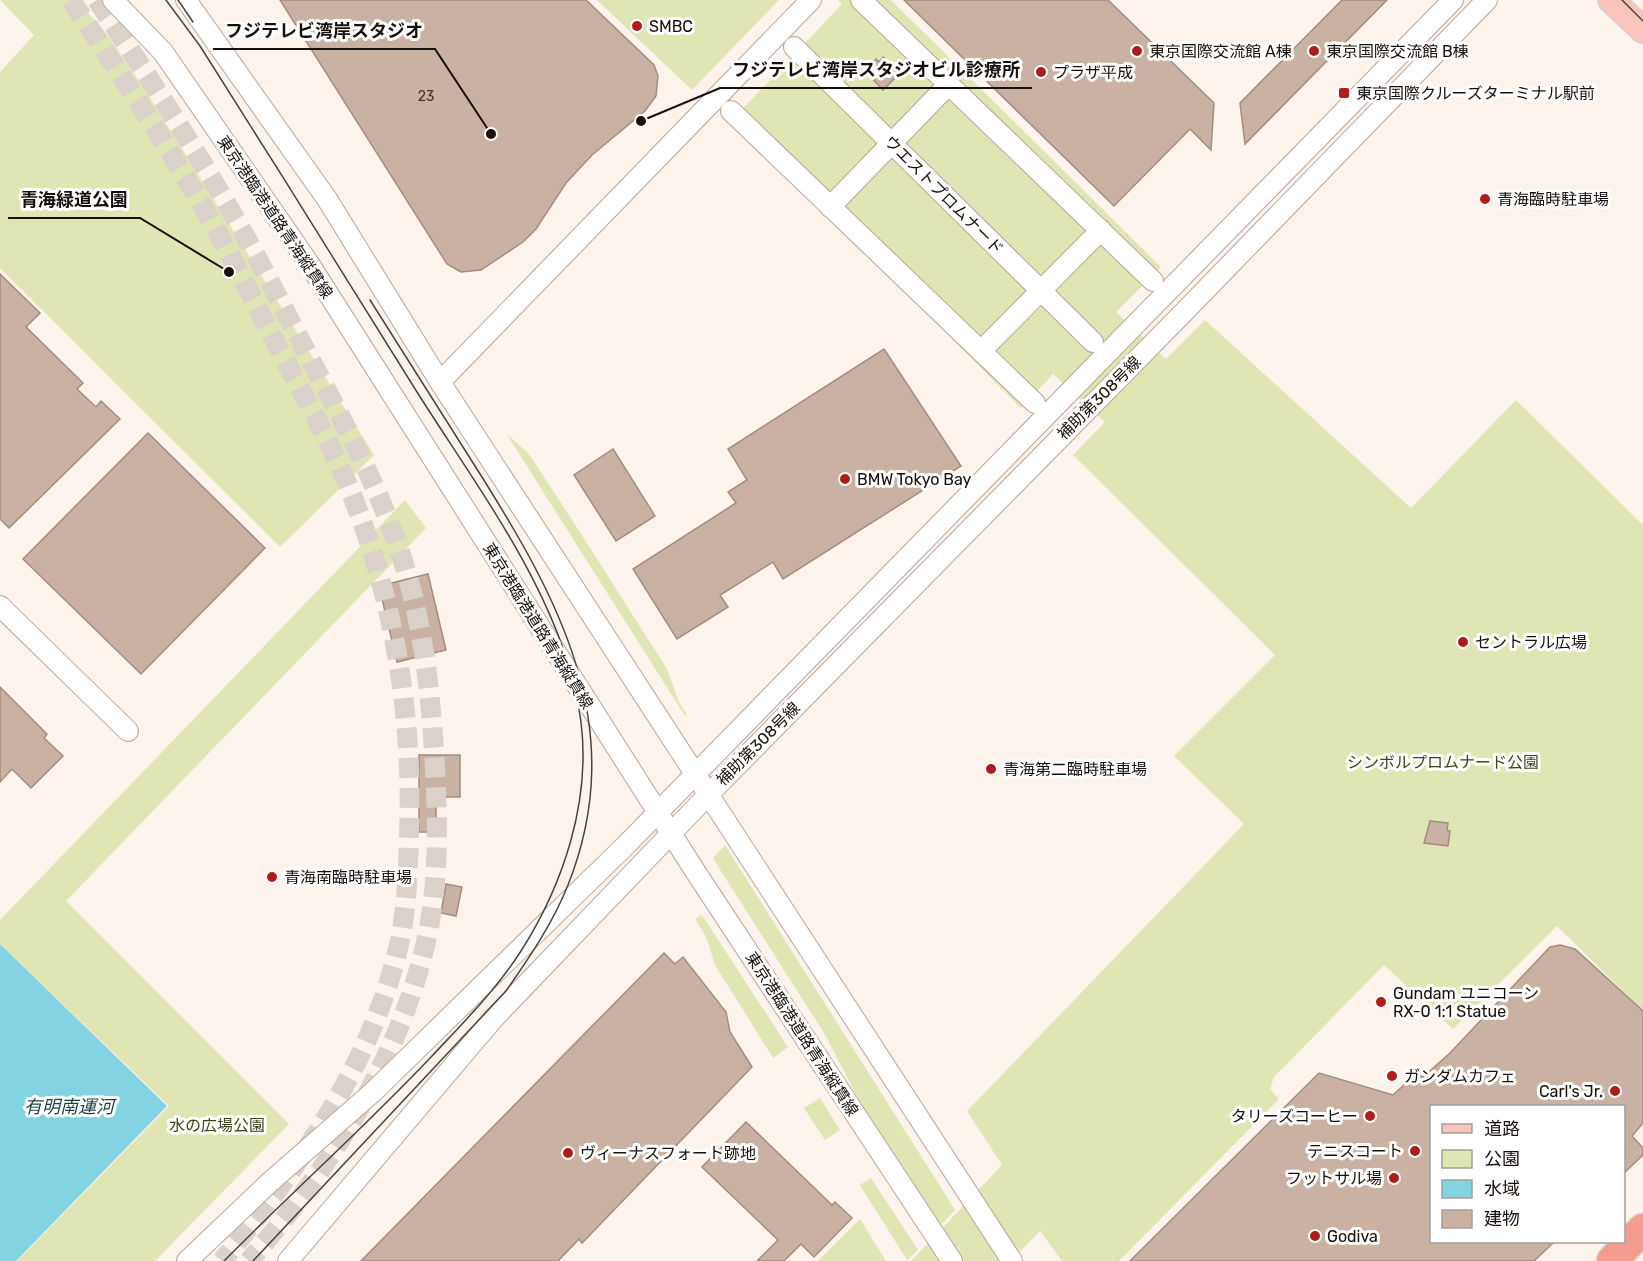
<svg xmlns="http://www.w3.org/2000/svg" width="1643" height="1261" viewBox="0 0 1643 1261" font-family="Rubik,'Noto Sans JP',sans-serif">
	<style>
		.green { fill: #e0e5b4 }
		.water { fill: #83d3e2 }
		.building { fill: #c9b2a4; stroke: #a38d80; stroke-width: 1.5 }
		.lines { fill: none; stroke-linecap: round; stroke-linejoin: round }
		.minor-tunnel { stroke: #dad1cb; stroke-width: 20; stroke-dasharray: 20 10; stroke-linecap: butt }
		.minor-casing { stroke: #bca598; stroke-width: 22 }
		.major-casing { stroke: #d5d4d3; stroke-width: 28 }
		.highway-casing { stroke: #d5d4d3; stroke-width: 33 }
		.minor { stroke: #fff; stroke-width: 20 }
		.major { stroke: #f8c4bc; stroke-width: 26 }
		.highway { stroke: #f49d8f; stroke-width: 30 }
		.tram { stroke: #4c433e; stroke-width: 1.5 }
		.poi-dot { fill: #ae1d1a; stroke: #fff; stroke-width: 2 }
		.labels { text-anchor: middle; dominant-baseline: central; stroke-width: 6; stroke-linejoin: round; paint-order: stroke }
		.number-label { font-size: 14px; fill: #443830 }
		.poi-label { font-size: 16px; fill: #170f0a; stroke: #fff; text-anchor: start }
		.street-label { font-size: 16px; fill: #170f0a; stroke: #fff }
		.park-label { font-size: 16px; fill: #414416; stroke: #fff }
		.water-label { font-size: 18px; font-style: italic; fill: #183f45; stroke: #fff }
		.leader { fill: none; stroke: #170f0a; stroke-width: 2 }
		.callout-dot { fill: #170f0a; stroke: #fff; stroke-width: 2 }
		.callout-label { font-size: 18px; text-anchor: middle; font-weight: bold; fill: #170f0a; stroke: #fff; stroke-width: 6; stroke-linejoin: round; paint-order: stroke }
	</style>
	<rect width="100%" height="100%" fill="#fcf3ed"/>
	<g class="green">
		<path d="M0,0H77L109,37L145,90L374,455L280,547L0,268V72L34,35Z"/>
		<path d="M597,0H779L692,90Z"/>
		<path d="M838,0H891L1161,267L1116,312L1166,359L1205,320L1411,508L1516,400L1643,525V1011L1557,926L1453,1029L1384,965L1274,1077L1270,1089L1279,1099L1119,1261H1062L1040,1231L1011,1261H911L1002,1165L967,1111L1244,824L1174,756L1275,655L1073,455L1105,422L1053,374L1021,408L733,119L842,4Z"/>
		<path d="M506,433L529,454L569,515L667,669L679,702L687,715L685,716Z"/>
		<path d="M405,500L426,528L66,901L289,1124L155,1261H17L169,1106L0,944V920Z"/>
		<path d="M725,845L955,1210L940,1226L860,1102L824,1033L719,868L713,858Z"/>
		<path d="M702,915L788,1047L773,1058L715,965L707,939L695,919Z"/>
		<path d="M820,1098L840,1130L825,1140L804,1108Z"/>
		<path d="M871,1178L918,1250L907,1260L860,1185Z"/>
		<path d="M860,1219L886,1261H818Z"/>
	</g>
	<path class="water" d="M0,944L167,1106L16,1261H0Z"/>
	<g class="building">
		<path d="M280,0H586L654,65L658,76L656,96L645,111L592,155L566,183L536,229L523,242L481,270L461,272L447,264Z"/>
		<path d="M904,0H1108L1214,103L1211,150L1190,129L1114,206Z"/>
		<path d="M1342,0H1387L1245,144L1240,103Z"/>
		<path d="M883,57L897,70L893,75L896,77L883,90L865,71L876,59L879,62Z"/>
		<path d="M0,274L40,313L26,327L83,383L77,389L96,407L101,401L120,419L9,528L0,519Z"/>
		<path d="M884,349L961,466L783,579L773,562L720,595L728,607L677,639L633,569L736,503L728,492L747,480L728,449Z"/>
		<path d="M148,433L265,548L141,674L23,559Z"/>
		<path d="M613,449L655,516L616,541L574,475Z"/>
		<path d="M428,574L446,650L397,662L379,586Z"/>
		<path d="M0,687L47,734L44,738L63,756L31,788L12,769L0,782Z"/>
		<path d="M419,755H460V797H436V832H419Z"/>
		<path d="M1430,821L1448,823L1447,830L1450,831L1448,846L1424,843Z"/>
		<path d="M446,884L462,887L456,916L441,913Z"/>
		<path d="M1560,945L1575,949L1643,1011V1123L1632,1136L1643,1148V1155L1623,1174V1107H1431V1242H1554L1534,1261H1130L1319,1073L1393,1095L1416,1074L1423,1077L1450,1053L1550,947Z"/>
		<path d="M664,953L675,964L683,957L726,1012L730,1032L752,1067L582,1243L579,1239L558,1261H361Z"/>
		<path d="M746,1122L832,1205L835,1202L852,1218L814,1257L801,1244L784,1261H757L778,1240L702,1167Z"/>
	</g>
	<g class="lines">
		<g class="minor-tunnel">
			<path d="M71,0C119,72 167,144 210,219C232,257 252,297 272,336C293,376 315,414 334,454C390,572 414,705 409,835C408,870 407,906 400,940C373,1063 300,1166 222,1261"/>
			<path d="M97,0C144,70 190,140 232,213C258,257 281,304 305,349C341,417 378,484 402,558C422,620 430,686 434,751C438,815 440,883 425,946C397,1064 328,1171 249,1261"/>
		</g>
		<g class="minor-casing">
			<g id="minor">
				<path d="M113,0L163,52L310,265L695,871L952,1261"/>
				<path d="M186,0L327,199L440,382L1012,1261"/>
				<path d="M861,0L1153,281"/>
				<path d="M794,47L1093,342"/>
				<path d="M731,111L1035,403"/>
				<path d="M830,207L949,84"/>
				<path d="M981,351L1101,230"/>
				<path d="M440,382L811,0"/>
				<path d="M0,606L128,731"/>
				<path d="M187,1261L270,1182L373,1092L627,844L1453,0"/>
				<path d="M288,1261L494,1018L709,794L1184,312L1487,0"/>
			</g>
		</g>
		<g class="major-casing">
			<path id="major" d="M1611,0L1643,30"/>
		</g>
		<g class="highway-casing">
			<path id="highway" d="M1612,1261L1643,1229"/>
		</g>
		<use href="#minor" class="minor"/>
		<use href="#major" class="major"/>
		<use href="#highway" class="highway"/>
		<g class="tram">
			<path d="M166,0L200,46C273,161 345,276 417,392C480,492 566,603 581,722C591,802 563,885 521,951C496,990 463,1023 432,1056C365,1127 292,1192 224,1261"/>
			<path d="M178,0L193,22"/>
			<path d="M1622,0L1643,21"/>
			<path d="M253,1261L506,991C529,958 553,923 568,885C631,727 558,597 475,466C440,411 405,356 370,300"/>
		</g>
	</g>
	<g class="poi-dot">
		<circle cx="637" cy="26" r="6"/>
		<circle cx="1137" cy="51" r="6"/>
		<circle cx="1314" cy="51" r="6"/>
		<circle cx="1041" cy="72" r="6"/>
		<rect x="1338" y="87" width="12" height="12" rx="3"/>
		<circle cx="1485" cy="199" r="6"/>
		<circle cx="845" cy="479" r="6"/>
		<circle cx="1463" cy="642" r="6"/>
		<circle cx="991" cy="769" r="6"/>
		<circle cx="272" cy="877" r="6"/>
		<circle cx="1381" cy="1002" r="6"/>
		<circle cx="1392" cy="1076" r="6"/>
		<circle cx="1615" cy="1091" r="6"/>
		<circle cx="1370" cy="1116" r="6"/>
		<circle cx="1415" cy="1151" r="6"/>
		<circle cx="568" cy="1153" r="6"/>
		<circle cx="1394" cy="1178" r="6"/>
		<circle cx="1315" cy="1236" r="6"/>
	</g>
	<g class="labels">
		<g class="number-label">
			<text x="426" y="96">23</text>
		</g>
		<g class="poi-label">
			<text x="649" y="26">SMBC</text>
			<text x="1149" y="51">東京国際交流館 A棟</text>
			<text x="1326" y="51">東京国際交流館 B棟</text>
			<text x="1053" y="72">プラザ平成</text>
			<text x="1356" y="93">東京国際クルーズターミナル駅前</text>
			<text x="1497" y="199">青海臨時駐車場</text>
			<text x="857" y="479">BMW Tokyo Bay</text>
			<text x="1475" y="642">セントラル広場</text>
			<text x="1003" y="769">青海第二臨時駐車場</text>
			<text x="284" y="877">青海南臨時駐車場</text>
			<text x="1393" y="993">Gundam ユニコーン<tspan x="1393" dy="18">RX-0 1:1 Statue</tspan></text>
			<text x="1404" y="1076">ガンダムカフェ</text>
			<text x="1603" y="1091" text-anchor="end">Carl's Jr.</text>
			<text x="1358" y="1116" text-anchor="end">タリーズコーヒー</text>
			<text x="1403" y="1151" text-anchor="end">テニスコート</text>
			<text x="580" y="1153">ヴィーナスフォート跡地</text>
			<text x="1382" y="1178" text-anchor="end">フットサル場</text>
			<text x="1327" y="1236">Godiva</text>
		</g>
		<g class="street-label">
			<text transform="translate(944 195) rotate(45)">ウエストプロムナード</text>
			<text transform="translate(275 217) rotate(56)">東京港臨港道路青海縦貫線</text>
			<text transform="translate(1099 398) rotate(-45)">補助第308号線</text>
			<text transform="translate(538 626) rotate(58)">東京港臨港道路青海縦貫線</text>
			<text transform="translate(758 744) rotate(-45)">補助第308号線</text>
			<text transform="translate(802 1034) rotate(57)">東京港臨港道路青海縦貫線</text>
		</g>
		<g class="park-label">
			<text x="1443" y="762">シンボルプロムナード公園</text>
			<text x="217" y="1125">水の広場公園</text>
		</g>
		<g class="water-label">
			<text x="69" y="1107">有明南運河</text>
		</g>
	</g>
	<path class="leader" d="M491 134L435 49H213M641 121L720 88H1032M229 272L140 218H8"/>
	<g class="callout-dot">
		<circle cx="491" cy="134" r="6"/>
		<circle cx="641" cy="121" r="6"/>
		<circle cx="229" cy="272" r="6"/>
	</g>
	<g class="callout-label">
		<text x="324" y="37">フジテレビ湾岸スタジオ</text>
		<text x="876" y="76">フジテレビ湾岸スタジオビル診療所</text>
		<text x="74" y="206">青海緑道公園</text>
	</g>
	<rect x="1430" y="1105" width="195" height="138" fill="#ffffff" stroke="#a29f9d" stroke-width="1.5"/>
	<rect x="1442" y="1124" width="30" height="9" fill="#f8c4bc" stroke="#a29f9d" stroke-width="1.5"/>
	<text x="1484" y="1135" font-size="18" fill="#170f0a">道路</text>
	<rect x="1442" y="1150" width="30" height="18" fill="#e0e5b4" stroke="#a29f9d" stroke-width="1.5"/>
	<text x="1484" y="1165" font-size="18" fill="#170f0a">公園</text>
	<rect x="1442" y="1180" width="30" height="18" fill="#83d3e2" stroke="#a29f9d" stroke-width="1.5"/>
	<text x="1484" y="1195" font-size="18" fill="#170f0a">水域</text>
	<rect x="1442" y="1210" width="30" height="18" fill="#c9b2a4" stroke="#a29f9d" stroke-width="1.5"/>
	<text x="1484" y="1225" font-size="18" fill="#170f0a">建物</text>
</svg>
